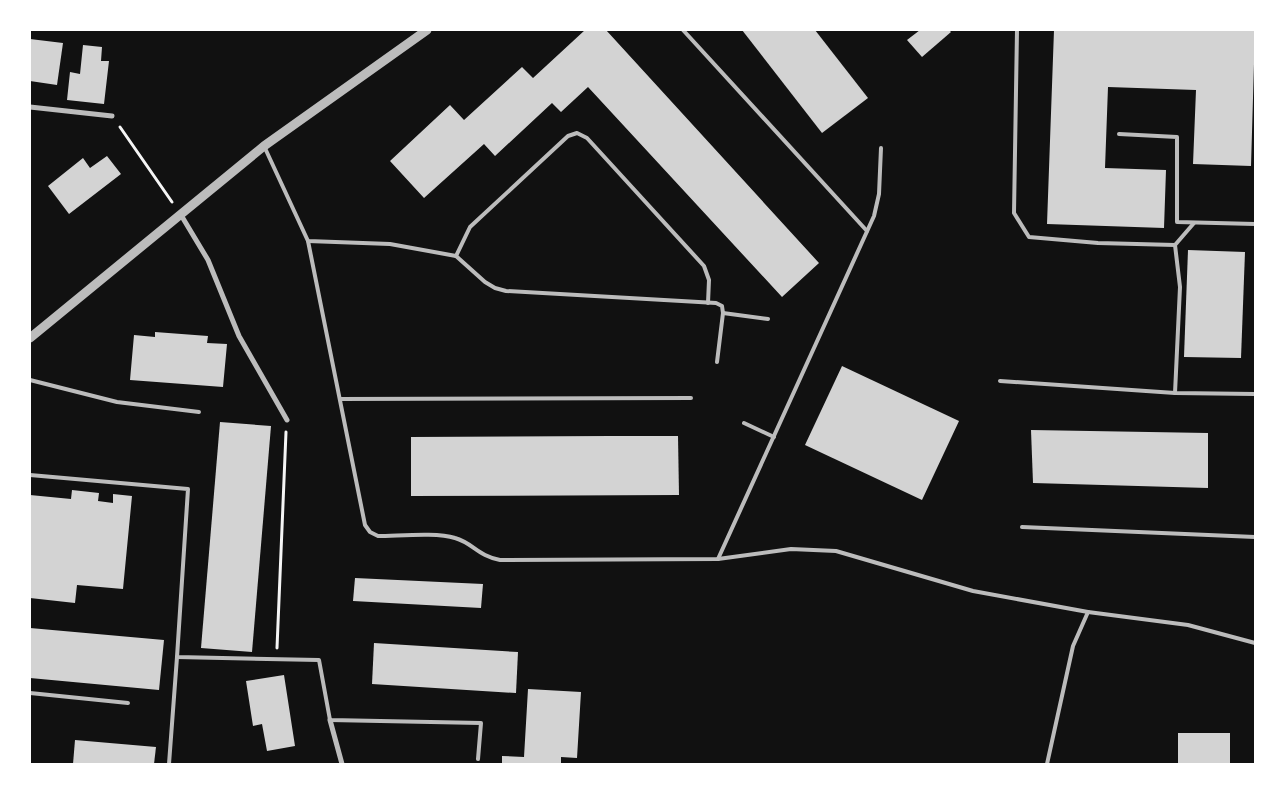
<svg xmlns="http://www.w3.org/2000/svg" width="1285" height="794" viewBox="0 0 1285 794" font-family="Montserrat,sans-serif">
	<style>
		.building { fill: #d3d3d3 }
		.lines { fill: none; stroke-linecap: round; stroke-linejoin: round }
		.path { stroke: #f5f5f5; stroke-width: 3 }
		.service { stroke: #bcbcbc; stroke-width: 4 }
		.minor { stroke: #bcbcbc; stroke-width: 5 }
		.tertiary { stroke: #bcbcbc; stroke-width: 9 }
	</style>
	<rect width="100%" height="100%" fill="#111"/>
	<g class="building">
		<path d="M585,30H606L819,263L782,297L588,87L561,112L552,103L495,156L484,144L424,198L390,161L450,105L464,120L522,67L533,78Z"/>
		<path d="M742,30H815L868,98L822,133Z"/>
		<path d="M920,30H949L951,32L922,57L907,40Z"/>
		<path d="M1054,30H1255L1251,166L1193,164L1196,90L1108,87L1105,168L1166,170L1164,228L1047,224Z"/>
		<path d="M30,39L63,43L57,85L30,81Z"/>
		<path d="M83,45L102,47L101,61H109L104,104L67,100L70,72L80,74Z"/>
		<path d="M107,156L121,174L69,214L48,186L83,158L90,168Z"/>
		<path d="M1188,250L1245,252L1241,358L1184,357Z"/>
		<path d="M155,332L208,336L207,343L227,344L223,387L130,380L134,335L155,337Z"/>
		<path d="M842,366L959,421L922,500L805,445Z"/>
		<path d="M220,422L271,426L252,652L201,648Z"/>
		<path d="M1031,430L1208,433V488L1033,483Z"/>
		<path d="M611,436H678L679,495L411,496V437Z"/>
		<path d="M72,490L99,493L98,501L113,503V494L132,496L123,589L77,585L75,603L30,598V495L71,499Z"/>
		<path d="M355,578L483,584L481,608L353,601Z"/>
		<path d="M30,628L164,640L159,690L30,678Z"/>
		<path d="M374,643L518,652L516,693L372,684Z"/>
		<path d="M284,675L295,746L267,751L262,724L253,726L246,681Z"/>
		<path d="M528,689L581,692L577,758L561,757V764H502V756L524,757Z"/>
		<rect x="1178" y="733" width="52" height="31"/>
		<path d="M75,740L156,747L154,764H73Z"/>
	</g>
	<g class="lines">
		<g class="path">
			<path d="M120,127L172,202"/>
			<path d="M277,648L286,432"/>
		</g>
		<g class="service">
			<path d="M683,30L867,231"/>
			<path d="M1017,30L1014,213L1029,237L1098,243L1175,245L1194,223"/>
			<path d="M1119,134L1177,137V222L1255,224"/>
			<path d="M264,146L308,241L390,244L456,256L485,282L495,288L506,291L716,303L722,306L723,313L717,362"/>
			<path d="M308,241L365,525L370,532L378,536C398,536 437,532 455,538C473,543 478,556 500,560L718,559L791,549L836,551L973,591L1088,612"/>
			<path d="M456,256L470,227L568,136L577,133L587,138L704,266L709,280L708,303"/>
			<path d="M723,313L768,319"/>
			<path d="M30,380L117,402L199,412"/>
			<path d="M1000,381L1175,393L1255,394"/>
			<path d="M1175,393L1180,287L1175,245"/>
			<path d="M340,399L691,398"/>
			<path d="M744,423L774,437"/>
			<path d="M30,475L188,489L177,657L319,660L330,720L481,723L478,759"/>
			<path d="M1022,527L1255,537"/>
			<path d="M718,559L874,216L879,194L881,148"/>
			<path d="M30,693L128,703"/>
			<path d="M169,764L177,657"/>
			<path d="M1047,764L1073,646L1088,612L1188,625L1255,643"/>
		</g>
		<g class="minor">
			<path d="M30,107L112,116"/>
			<path d="M181,215L208,260L239,336L287,420"/>
			<path d="M330,720L342,764"/>
		</g>
		<path class="tertiary" d="M30,338L264,146L427,30"/>
	</g>
	<rect width="1285" height="794" fill="none" stroke="#ffffff" stroke-width="62"/>
</svg>
